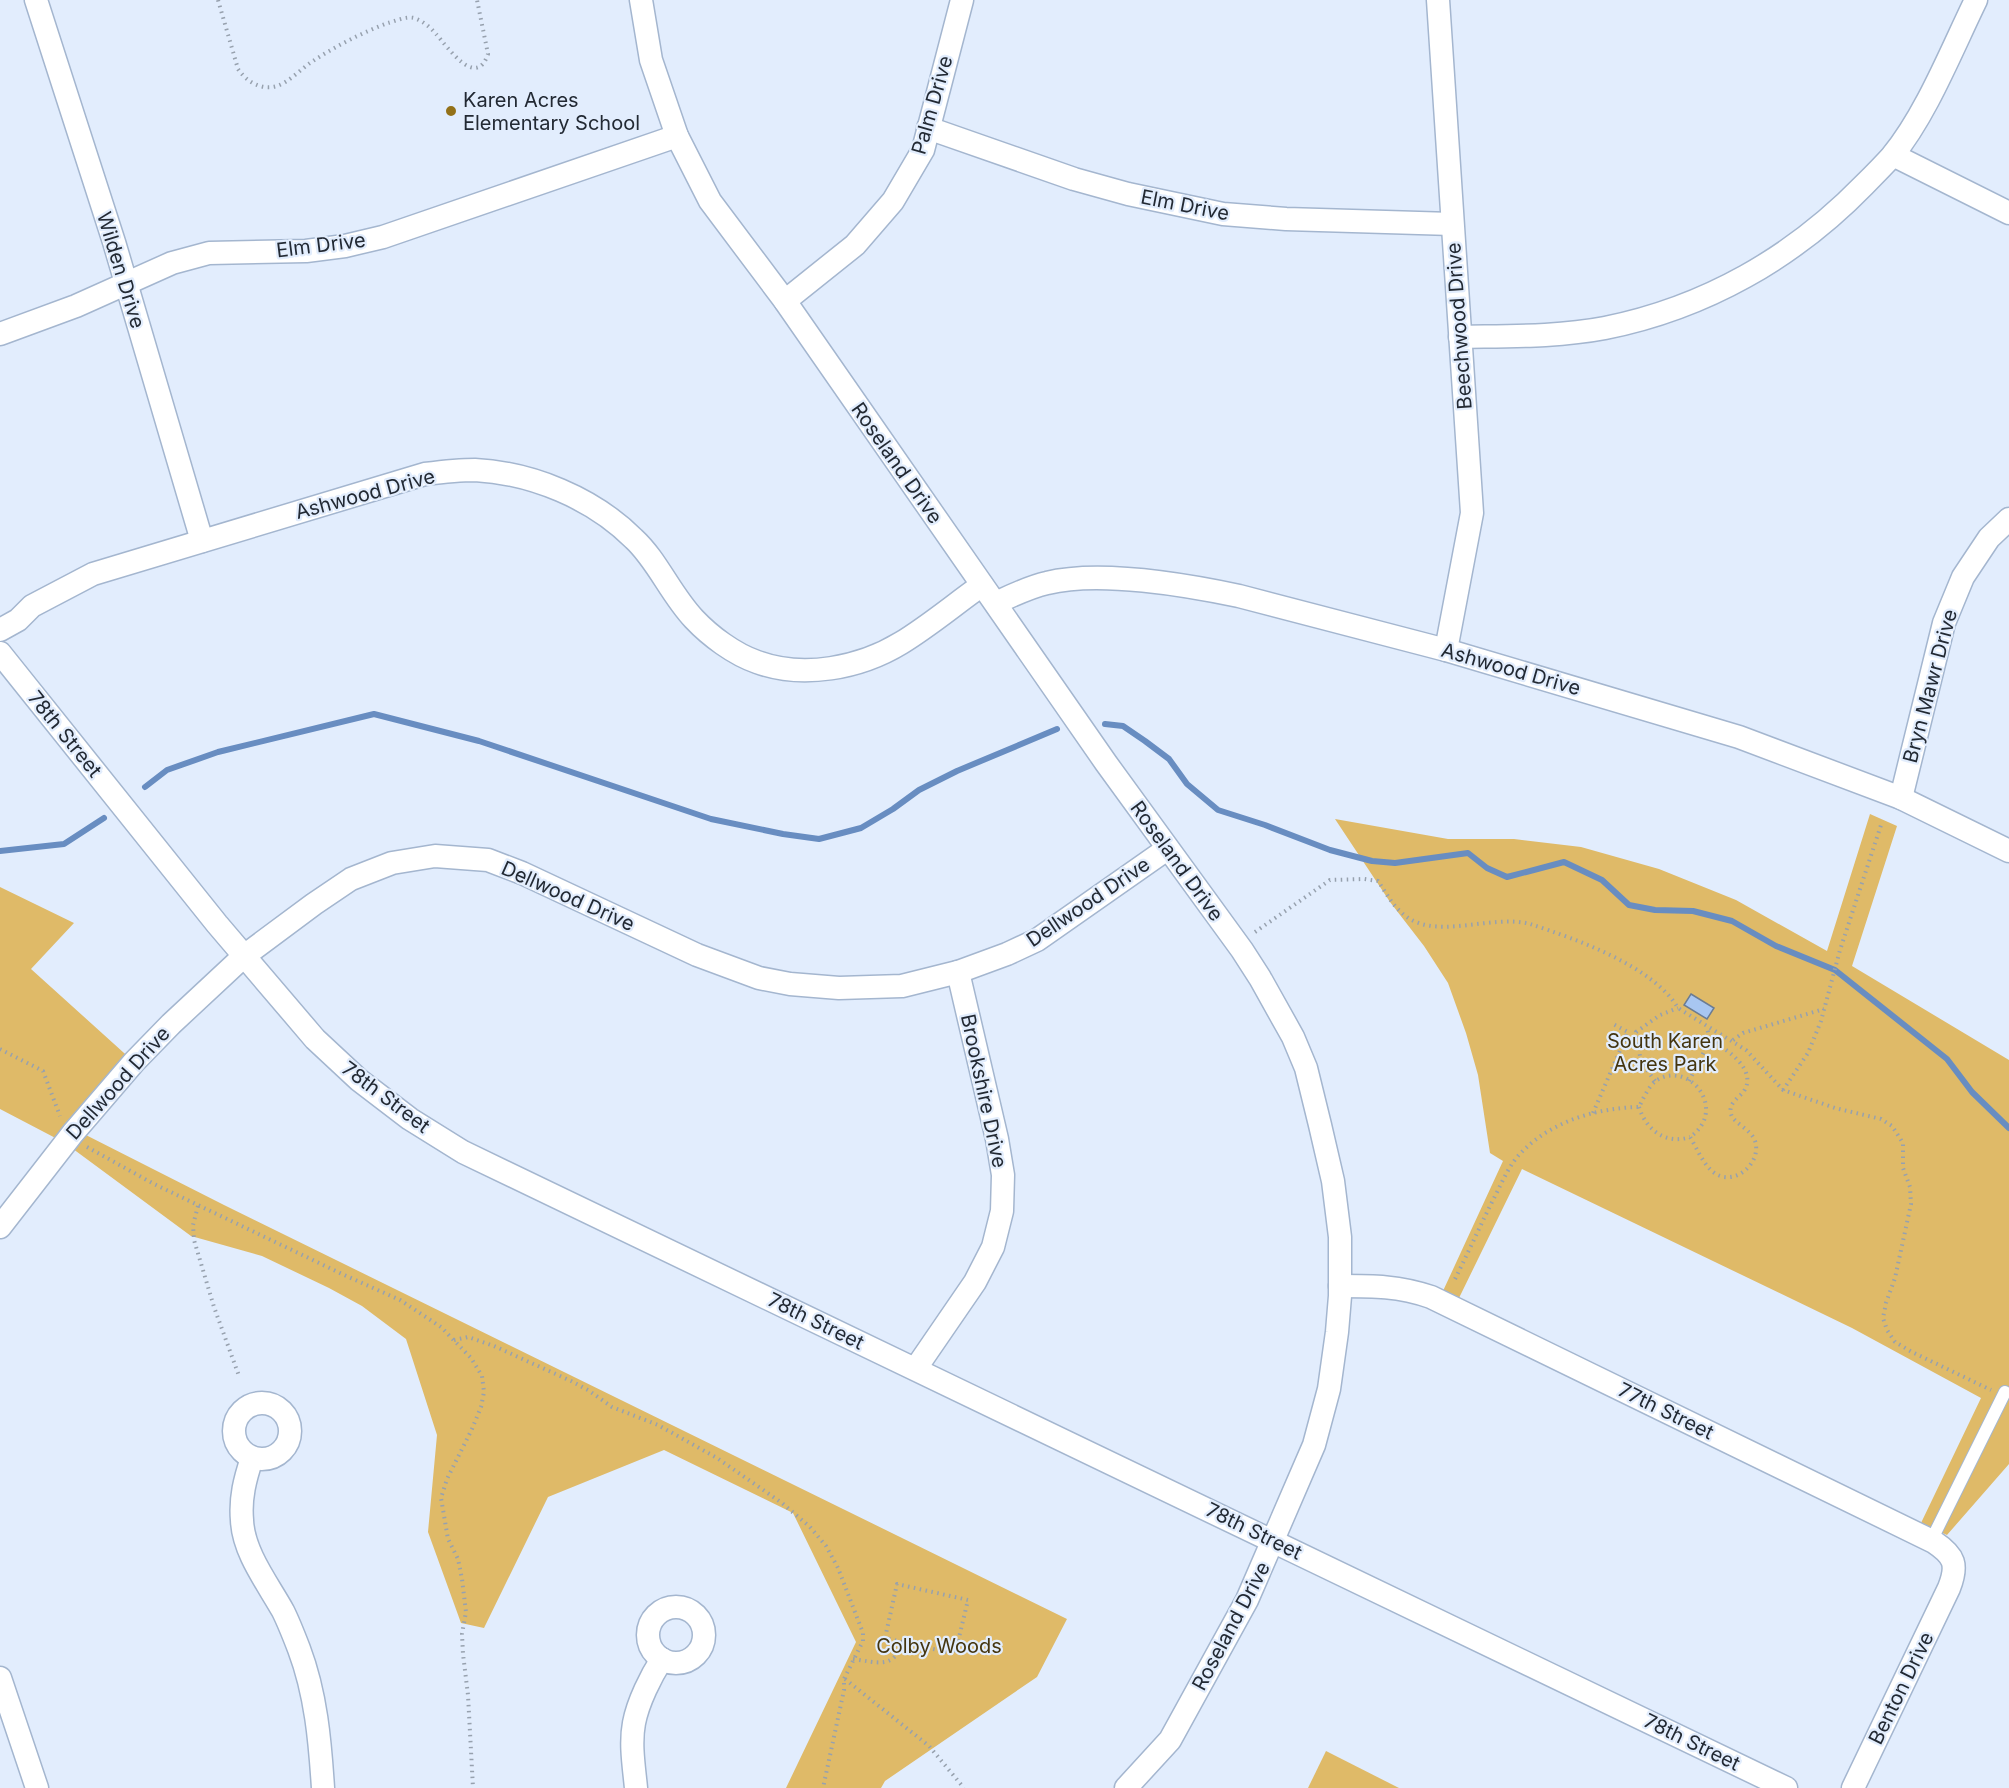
<svg xmlns="http://www.w3.org/2000/svg" width="2009" height="1788" viewBox="0 0 2009 1788" font-family="Inter,sans-serif">
	<style>
		.green { fill: #dfba68 }
		.lines { fill: none; stroke-linecap: round; stroke-linejoin: round }
		.stream { stroke: #688dc1; stroke-width: 6 }
		.building { fill: #a8c6f1; stroke: #6b7c93; stroke-width: 1.5 }
		.lane-casing { stroke: #a4b6cf; stroke-width: 14 }
		.street-casing { stroke: #a4b6cf; stroke-width: 25 }
		.path { stroke: #97a1ae; stroke-width: 4; stroke-dasharray: 1.5 4.5; stroke-linecap: butt }
		.lane { stroke: #fff; stroke-width: 12 }
		.street { stroke: #fff; stroke-width: 22 }
		.poi-dot { fill: #937118; stroke: #e2edfd; stroke-width: 2 }
		.labels { text-anchor: middle; dominant-baseline: central; stroke-width: 4.5; stroke-linejoin: round; paint-order: stroke }
		.poi-label { font-size: 20px; fill: #222933; stroke: #e2edfd; text-anchor: start }
		.street-label { font-size: 20px; fill: #222933; stroke: #e2edfd }
		.park-label { font-size: 20px; fill: #44350f; stroke: #e2edfd }
	</style>
	<rect width="100%" height="100%" fill="#e2edfd"/>
	<g class="green">
		<path d="M1870,814L1897,826L1852,966L2009,1060V1464L1947,1535L1921,1523L1981,1398L1852,1328L1522,1169L1459,1298L1443,1291L1503,1161L1490,1153L1478,1075L1466,1033L1448,983L1424,946L1390,902L1335,819L1448,839H1514L1581,847L1659,869L1736,900L1827,951Z"/>
		<path d="M0,887L74,923L31,969L134,1062L76,1130L224,1205L1067,1619L1037,1677L885,1781L881,1788H786L856,1642L793,1513L664,1450L548,1497L484,1628L461,1623L428,1532L437,1435L406,1339L362,1306L329,1288L262,1256L191,1236L65,1143L0,1109Z"/>
		<path d="M1326,1751L1399,1788H1308Z"/>
	</g>
	<g class="lines">
		<g class="stream">
			<path d="M1105,724L1123,726L1145,741L1169,759L1187,784L1218,810L1265,825L1330,850L1372,861L1395,863L1468,853L1487,868L1507,877L1564,862L1602,880L1629,905L1655,910L1693,911L1732,921L1776,946L1835,970L1947,1059L1972,1092L2009,1128"/>
			<path d="M145,787L167,770L218,752L374,714L479,741L711,819L783,834L819,839L861,828L893,809L919,790L957,771L1057,729"/>
			<path d="M0,851L64,844L104,818"/>
		</g>
	</g>
	<path class="building" d="M1691,994L1714,1008L1707,1019L1684,1005Z"/>
	<g class="lines">
		<g class="lane-casing">
			<path id="lane" d="M1931,1541L2005,1392"/>
		</g>
		<g class="street-casing">
			<g id="street">
				<path d="M36,0L114,242L202,541"/>
				<path d="M641,0L651,60L677,136L710,201L785,301L1106,763L1242,950L1260,978L1293,1037L1306,1068L1320,1125L1333,1181L1340,1237V1296L1337,1332L1329,1389L1314,1445L1247,1600L1170,1740L1126,1788"/>
				<path d="M1438,0L1472,513L1446,650"/>
				<path d="M928,128L1074,179L1128,194L1223,214L1286,219L1452,224"/>
				<path d="M1893,155L2009,213"/>
				<path d="M785,301L855,245L893,201L923,150L962,0"/>
				<path d="M0,334L76,306L172,263L209,253L306,251L345,246L383,237L677,136"/>
				<path d="M1460,337C1508,336 1558,337 1605,328C1705,308 1793,258 1864,185C1873,176 1883,166 1892,156C1926,115 1952,49 1976,0"/>
				<path d="M996,603C1013,595 1029,587 1047,583C1099,570 1187,585 1239,596L1446,650L1739,737L1901,798L2009,851"/>
				<path d="M0,630L18,620L32,606L93,574L425,474C441,472 459,470 475,470C532,473 593,498 634,539C657,560 671,595 694,619C710,636 734,654 757,662C803,679 860,668 901,643C929,626 955,604 982,585"/>
				<path d="M0,653L217,924L315,1039L359,1080L410,1119L463,1152L1786,1788"/>
				<path d="M1901,798L1944,623L1963,577L1989,538L2009,519"/>
				<path d="M0,1227L73,1133L134,1062L171,1024L244,956L314,904L351,879L392,863L435,856L488,860L522,873L697,955L759,978L790,984L839,988L902,986L958,972L1007,954L1037,940L1167,849"/>
				<path d="M1340,1286C1373,1286 1399,1286 1431,1297L1934,1542C1955,1556 1958,1565 1949,1588L1853,1788"/>
				<path d="M916,1368L975,1282L993,1247L1002,1211L1003,1175L997,1139L958,972"/>
				<circle cx="262" cy="1431" r="28"/>
				<path d="M252,1458C245,1479 240,1498 242,1520C243,1552 268,1584 283,1611C289,1623 294,1636 299,1649C316,1694 320,1741 323,1788"/>
				<circle cx="676" cy="1635" r="28"/>
				<path d="M0,1678L37,1788"/>
				<path d="M636,1788C634,1767 630,1744 634,1723C638,1702 651,1676 662,1659"/>
			</g>
		</g>
		<g class="path">
			<path d="M218,0L238,69C246,81 261,91 277,86C289,82 300,70 310,63C334,47 361,33 388,23C395,21 406,16 414,18C423,21 430,27 436,34C447,46 476,90 488,54L477,0"/>
			<path d="M1255,932L1330,880L1364,879L1378,881C1385,891 1391,903 1400,911C1431,944 1490,913 1530,924C1576,939 1653,966 1678,1008L1746,1050L1783,1090L1835,1108L1881,1119L1892,1126L1903,1143V1168L1910,1187L1911,1204L1895,1278L1886,1303L1883,1318L1887,1330L1895,1342L1912,1352L1991,1390"/>
			<path d="M1733,1040L1743,1033L1824,1009"/>
			<path d="M0,1049L43,1071L60,1116"/>
			<path d="M1655,1081L1641,1062L1636,1032L1660,1015L1678,1008"/>
			<path d="M1689,1081L1710,1040L1707,1028"/>
			<path d="M1783,1090L1808,1053L1821,1021L1840,950L1882,822"/>
			<path d="M1639,1107C1646,1130 1666,1145 1690,1137"/>
			<path d="M1593,1113L1628,1032L1613,1024"/>
			<path d="M87,1147L154,1184L342,1274L400,1300L441,1327L471,1358L482,1376L484,1392L481,1407L472,1429L447,1479L441,1498L448,1539L458,1559L462,1579L466,1612L462,1634L463,1654L468,1695L473,1788"/>
			<path d="M198,1206L193,1225L194,1240L214,1307L239,1376"/>
			<path d="M1455,1279C1468,1253 1480,1226 1493,1200C1501,1185 1507,1169 1518,1156C1548,1122 1596,1108 1639,1107C1643,1099 1649,1085 1657,1080C1691,1060 1728,1111 1690,1137C1697,1148 1704,1167 1716,1174C1736,1186 1762,1162 1755,1141C1751,1129 1733,1123 1731,1114C1728,1103 1739,1098 1744,1091C1758,1069 1725,1048 1710,1040"/>
			<path d="M454,1340L468,1337L494,1346L571,1381L588,1390L612,1407L658,1425L717,1458L782,1503L810,1527L826,1546L838,1568L863,1633V1641L844,1679V1690L823,1788"/>
			<path d="M853,1659C876,1662 895,1670 902,1642L885,1638L897,1584L968,1600L955,1654L902,1642"/>
			<path d="M845,1679L929,1746L964,1788"/>
		</g>
		<use href="#lane" class="lane"/>
		<use href="#street" class="street"/>
	</g>
	<circle class="poi-dot" cx="451" cy="111" r="6"/>
	<g class="labels">
		<g class="poi-label">
			<text x="463" y="100">Karen Acres<tspan x="463" dy="23">Elementary School</tspan></text>
		</g>
		<g class="street-label">
			<text transform="translate(932 105) rotate(-74)">Palm Drive</text>
			<text transform="translate(1185 205) rotate(11)">Elm Drive</text>
			<text transform="translate(321 245) rotate(-7)">Elm Drive</text>
			<text transform="translate(121 270) rotate(73)">Wilden Drive</text>
			<text transform="translate(1459 326) rotate(-94)">Beechwood Drive</text>
			<text transform="translate(897 463) rotate(55)">Roseland Drive</text>
			<text transform="translate(365 494) rotate(-15)">Ashwood Drive</text>
			<text transform="translate(1511 669) rotate(16)">Ashwood Drive</text>
			<text transform="translate(1930 686) rotate(-75)">Bryn Mawr Drive</text>
			<text transform="translate(65 734) rotate(51)">78th Street</text>
			<text transform="translate(1177 861) rotate(54)">Roseland Drive</text>
			<text transform="translate(568 896) rotate(24)">Dellwood Drive</text>
			<text transform="translate(1088 902) rotate(-34)">Dellwood Drive</text>
			<text transform="translate(118 1083) rotate(-48)">Dellwood Drive</text>
			<text transform="translate(984 1091) rotate(78)">Brookshire Drive</text>
			<text transform="translate(386 1097) rotate(37)">78th Street</text>
			<text transform="translate(816 1321) rotate(26)">78th Street</text>
			<text transform="translate(1666 1411) rotate(26)">77th Street</text>
			<text transform="translate(1254 1531) rotate(26)">78th Street</text>
			<text transform="translate(1231 1626) rotate(-62)">Roseland Drive</text>
			<text transform="translate(1901 1688) rotate(-64)">Benton Drive</text>
			<text transform="translate(1692 1742) rotate(26)">78th Street</text>
		</g>
		<g class="park-label">
			<text x="1665" y="1041">South Karen<tspan x="1665" dy="23">Acres Park</tspan></text>
			<text x="939" y="1646">Colby Woods</text>
		</g>
	</g>
</svg>
